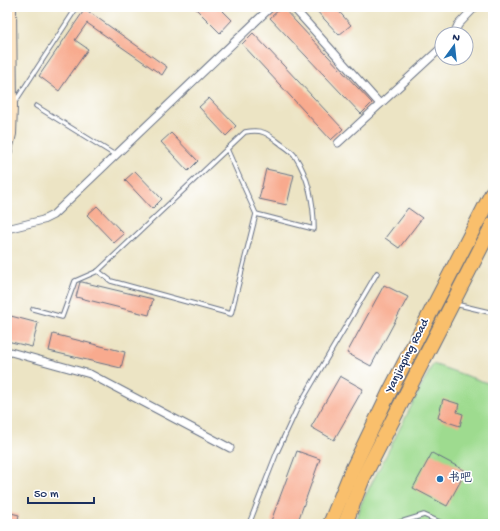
<svg xmlns="http://www.w3.org/2000/svg" width="500" height="531" viewBox="0 0 500 531" font-family="'Gochi Hand','LXGW WenKai TC',sans-serif">
	<style>
		.green { fill: #9edb8f; stroke: #5c8576 }
		.building { fill: #f8aa8e }
		.lines { fill: none; stroke-linecap: round; stroke-linejoin: round }
		.lane-casing { stroke: #646e82; stroke-width: 5.5 }
		.street-casing { stroke: #646e82; stroke-width: 9 }
		.secondary-casing { stroke: #646e82; stroke-width: 12 }
		.highway-casing { stroke: #646e82; stroke-width: 16 }
		.lane { stroke: #fff; stroke-width: 3.5 }
		.street { stroke: #fff; stroke-width: 7 }
		.secondary { stroke: #fde5c4; stroke-width: 10 }
		.highway { stroke: #f9bf6c; stroke-width: 14 }
		.poi-dot { fill: #1f6fb2; stroke: #fff; stroke-width: 1.5 }
		.labels { text-anchor: middle; dominant-baseline: central; stroke-width: 3.5; stroke-linejoin: round; paint-order: stroke }
		.street-label { font-size: 12px; fill: #1b2f5e; stroke: #fff }
		.poi-label { font-size: 12px; fill: #1b2f5e; stroke: #fff; text-anchor: start }
	</style>
	<rect width="100%" height="100%" fill="#fff"/>
	<filter id="ink" filterUnits="userSpaceOnUse"><feTurbulence type="fractalNoise" baseFrequency=".025" numOctaves="2"/><feDisplacementMap in="SourceGraphic" scale="8" xChannelSelector="R" yChannelSelector="G"/><feConvolveMatrix kernelMatrix="1 2 1 2 8 2 1 2 1" color-interpolation-filters="sRGB"/></filter>
	<filter id="wash" filterUnits="userSpaceOnUse"><feTurbulence type="fractalNoise" baseFrequency=".012" numOctaves="4" result="noise"/><feDisplacementMap in="SourceGraphic" scale="16" xChannelSelector="R" yChannelSelector="G"/><feGaussianBlur stdDeviation="0.9" result="paint"/><feColorMatrix in="noise" values="0 0 0 0 0 0 0 0 0 0 0 0 0 0 0 0 0 1.4 0 .05"/><feComposite in="paint" operator="in"/></filter>
	<g filter="url(#wash)">
		<rect width="100%" height="100%" fill="#ece4c4"/>
		<path class="green" d="M433,364L493,385L492,437L493,524H356L361,504Z"/>
		<g id="blocks">
			<g class="building">
				<path d="M194,7H219L232,20L220,33Z"/>
				<path d="M282,7L372,103L361,114L270,18Z"/>
				<path d="M313,7H335L351,25L339,35Z"/>
				<path d="M85,9L167,67L162,75L87,23L75,40L88,49L59,91L39,76Z"/>
				<path d="M253,33L343,129L331,140L242,44Z"/>
				<path d="M209,98L236,126L226,136L199,107Z"/>
				<path d="M171,133L198,161L188,171L161,142Z"/>
				<path d="M266,169L294,175L287,205L259,199Z"/>
				<path d="M135,171L162,199L152,209L125,180Z"/>
				<path d="M97,206L124,234L114,243L87,215Z"/>
				<path d="M408,208L422,218L399,248L385,238Z"/>
				<path d="M80,282H82L153,299L149,315L76,297Z"/>
				<path d="M384,285L408,297L371,366L347,353Z"/>
				<path d="M7,315L38,323L32,347L7,341Z"/>
				<path d="M53,334L125,352L121,368L49,351Z"/>
				<path d="M340,376L363,389L334,440L311,427Z"/>
				<path d="M443,399L459,404L457,412L463,414L460,426L441,420V419L438,418Z"/>
				<path d="M297,451L320,459L297,524H279L271,521Z"/>
				<path d="M432,453L466,471L447,506L413,488Z"/>
				<path d="M7,512L19,515L17,524H7Z"/>
			</g>
		</g>
	</g>
	<g filter="url(#ink)">
		<use href="#blocks" fill-opacity="0" stroke="#646e82" stroke-width="1"/>
		<g class="lines">
			<g class="lane-casing">
				<g id="lane">
					<path d="M15,102L77,7"/>
					<path d="M36,106L115,155"/>
					<path d="M98,271L111,281L231,314L256,214L227,149"/>
					<path d="M455,304L493,313"/>
					<path d="M33,309L62,317L75,281L98,271L245,132C263,129 267,133 281,144C285,147 292,151 295,156C309,178 314,204 314,229L256,214"/>
					<path d="M249,524L277,452L297,409L377,273"/>
					<path d="M394,524L424,515L444,524"/>
				</g>
			</g>
			<g class="street-casing">
				<g id="street">
					<path d="M293,7L380,104"/>
					<path d="M454,34L458,25L475,7"/>
					<path d="M338,143L442,47"/>
					<path d="M7,229L43,220L53,215L271,7"/>
					<path d="M7,351L90,374L230,448"/>
				</g>
			</g>
			<g class="secondary-casing">
				<path id="secondary" d="M7,151L11,134L12,106L11,7"/>
			</g>
			<g class="highway-casing">
				<g id="highway">
					<path d="M330,524L351,472L389,393L493,191"/>
					<path d="M345,524L363,478L493,224"/>
				</g>
			</g>
			<use href="#lane" class="lane"/>
			<use href="#street" class="street"/>
			<use href="#secondary" class="secondary"/>
			<use href="#highway" class="highway"/>
		</g>
	</g>
	<circle class="poi-dot" cx="440" cy="479" r="4"/>
	<g class="labels">
		<g class="street-label">
			<text transform="translate(408 356) rotate(-63)">Yanjiaping Road</text>
		</g>
		<g class="poi-label">
			<text x="448" y="479">书吧</text>
		</g>
	</g>
	<rect width="500" height="531" fill="none" stroke="#fff" stroke-width="24"/>
	<g transform="translate(454 46) rotate(15)"><circle r="19" fill="#ffffff" stroke="#a4acbf"/>
	<path d="M0-3L7 15L0 10L-7 15Z" fill="#1f6fb2"/>
	<text y="-6" font-size="11" font-weight="bold" text-anchor="middle" fill="#1b2f5e">N</text>
	</g>
	<path d="M28 497v6h66v-6" fill="none" stroke="#1b2f5e" stroke-width="2"/>
	<text x="34" y="497" font-size="12" fill="#1b2f5e" stroke="#ffffff" stroke-width="3" paint-order="stroke">50 m</text>
</svg>
